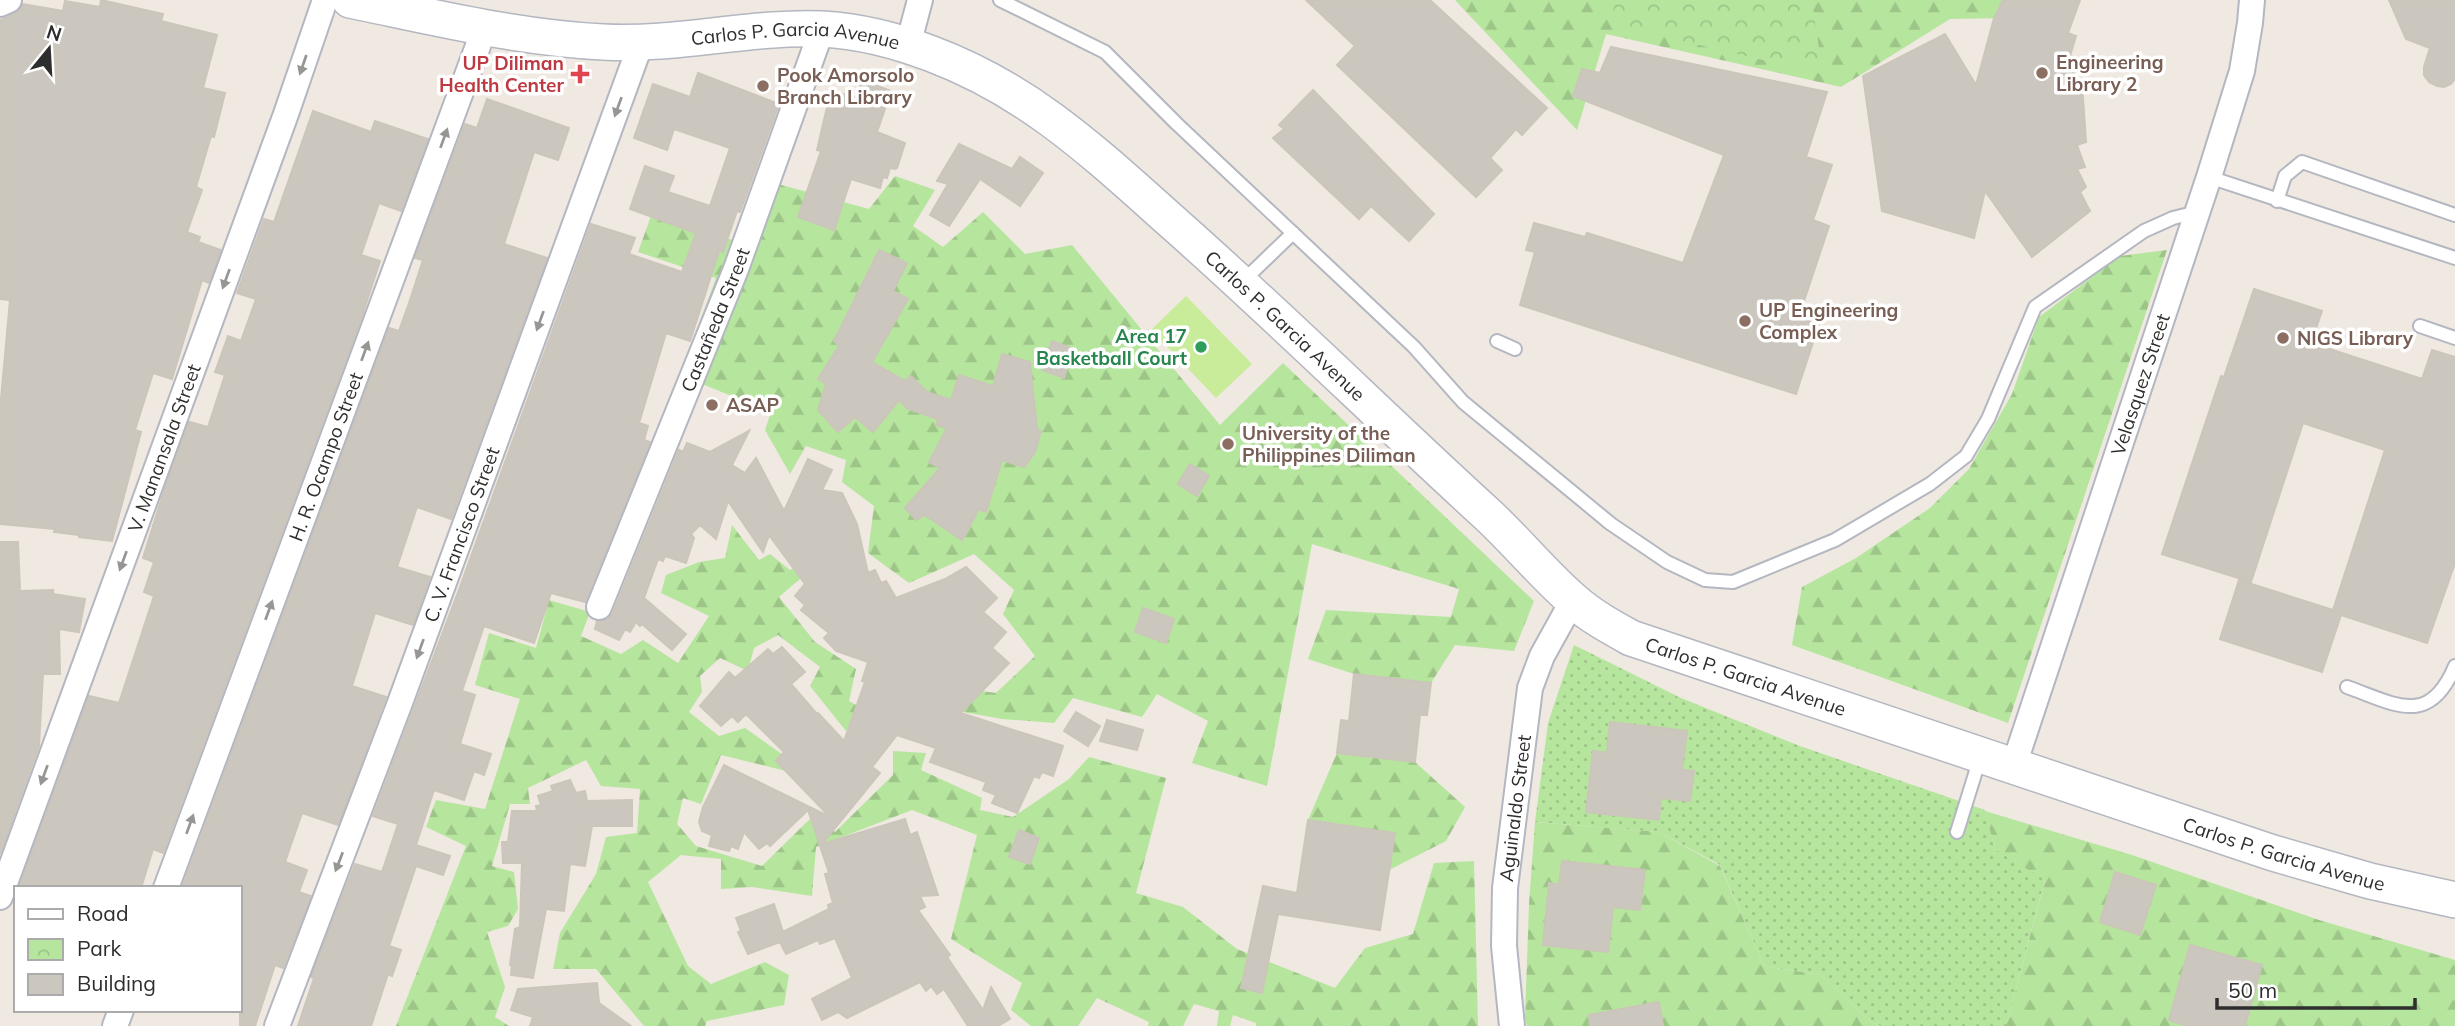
<svg xmlns="http://www.w3.org/2000/svg" width="2455" height="1026" viewBox="0 0 2455 1026" font-family="Mulish,sans-serif">
	<style>
		.grass { fill: url(#grass-dots) }
		.forest { fill: url(#forest-firs) }
		.park { fill: url(#park-crowns) }
		.pitch { fill: #c9ec9a }
		.building { fill: #cbc7bf; stroke: #cbc5ba; stroke-width: 2 }
		.lines { fill: none; stroke-linecap: round; stroke-linejoin: round }
		.lane-casing { stroke: #b4b7c1; stroke-width: 16 }
		.street-casing { stroke: #b4b7c1; stroke-width: 28 }
		.secondary-casing { stroke: #b4b7c1; stroke-width: 38 }
		.lane { stroke: #fff; stroke-width: 12 }
		.street { stroke: #fff; stroke-width: 24 }
		.secondary { stroke: #fff; stroke-width: 35 }
		.oneway { fill: #969696 }
		.education-dot { fill: #8d6e63; stroke: #fff; stroke-width: 2.5 }
		.health-dot { fill: #e0444e; stroke: #fff; stroke-width: 2.5 }
		.leisure-dot { fill: #2e9e5b; stroke: #fff; stroke-width: 2.5 }
		.labels { text-anchor: middle; dominant-baseline: central; stroke-width: 7; stroke-linejoin: round; paint-order: stroke }
		.street-label { font-size: 19px; fill: #2e2e2e; stroke: #fff }
		.education-label { font-size: 19px; font-weight: bold; fill: #785e54; stroke: #fff; text-anchor: start }
		.health-label { font-size: 19px; font-weight: bold; fill: #be3a42; stroke: #fff; text-anchor: end }
		.leisure-label { font-size: 19px; font-weight: bold; fill: #27864d; stroke: #fff; text-anchor: end }
	</style>
	<defs>
		<pattern id="grass-dots" width="8" height="8" patternUnits="userSpaceOnUse" patternTransform="scale(1.75)"><rect width="8" height="8" fill="#b6e59e"/><path d="M2 2h.1M6 6h.1" fill="none" stroke="#9dc588" stroke-width="1.8" stroke-linecap="round"/></pattern>
		<pattern id="forest-firs" width="22" height="20" patternUnits="userSpaceOnUse" patternTransform="scale(1.75)"><rect width="22" height="20" fill="#b6e59e"/><path d="M5 1l3.5 6h-7zM16 11l3.5 6h-7z" fill="#9dc588"/></pattern>
		<pattern id="park-crowns" width="20" height="18" patternUnits="userSpaceOnUse" patternTransform="scale(1.75)"><rect width="20" height="18" fill="#b6e59e"/><path d="M2 6a3 3 0 1 1 6 0M12 15a3 3 0 1 1 6 0" fill="none" stroke="#9dc588"/></pattern>
	</defs>
	<rect width="100%" height="100%" fill="#efe9e1"/>
	<path class="grass" d="M1574,645L1681,698L1800,746L1985,810L1995,849L2045,879L2006,1026H1881L1870,1021L1821,975L1764,966L1720,865L1659,832L1535,822L1548,723Z"/>
	<g class="forest">
		<path d="M1455,0H2019L2011,18L1950,19L1841,87L1606,34L1577,130Z"/>
		<path d="M895,176L935,190L913,226L943,247L983,212L1025,254L1072,245L1220,425L1283,363L1534,601L1514,651L1455,645L1431,683L1354,674L1308,659L1326,610L1451,617L1459,589L1312,544L1267,786L1192,763L1208,721L1157,694L1142,717L1073,698L1054,723L1002,719L963,712L975,690L996,693L1035,656L1003,614L1014,590L974,554L909,583L868,553L874,506L842,482L846,460L806,446L790,474L765,430L771,412L680,375L716,278L638,252L651,216L753,246L778,184L869,209Z"/>
		<path d="M2167,250L2008,723L1792,645L1802,587L1856,558L1930,508L1969,469L2012,394L2039,317L2120,256Z"/>
		<path d="M732,525L759,560L770,554L790,570L805,561L809,571L779,597L815,642L856,669L849,701L867,711L846,731L810,686L820,667L778,635L754,648L748,671L720,658L700,676L702,692L689,712L719,736L745,728L783,755L794,773L721,755L701,804L683,798L677,824L696,846L762,866L814,815L835,832L893,775V751L926,753L921,770L982,798L980,810L1013,817L1069,779L1089,757L1166,778L1136,893L1183,907L1237,949L1335,988L1365,948L1413,934L1434,863L1474,861L1478,1026H1256V1023L1233,1015L1230,1026H1217L1219,1011L1194,1004L1183,1026H1148L1149,1022L1097,998L1078,1026H1031L1011,1010L1022,983L951,939L977,835L912,810L816,847L812,896L752,887L721,889V859L681,855L648,882L688,966L711,984L765,962L789,975L784,1005L707,1021L705,1026H644L596,969H553L560,933L596,874L606,837L637,833L640,789L601,786L586,760L528,788L530,804H510L492,866L514,872L518,909L508,926L487,932L505,987L495,1017L509,1026H396L466,846L426,827L436,800L485,809L520,699L475,685L489,633L536,648L549,600L590,612L581,636L621,654L643,640L678,663L709,616L661,593L666,575L699,562L725,558Z"/>
		<path d="M1337,753L1415,762L1465,807L1446,841L1389,870L1395,833L1308,820Z"/>
		<path d="M1985,811L2132,855L2319,920L2455,960V1026H2006L2045,880L1995,849Z"/>
		<path d="M1535,822L1659,832L1720,866L1764,966L1821,975L1870,1021L1881,1026H1527L1525,1018L1529,904Z"/>
	</g>
	<path class="park" d="M1616,0H1815L1813,9L1823,74L1610,24Z"/>
	<path class="pitch" d="M1186,296L1252,364L1216,398L1151,330Z"/>
	<g class="building">
		<path d="M101,0L163,14L161,21L217,35L203,88L225,93L214,137L211,136L196,187L202,190L187,232L200,237L198,242L221,250L209,283L202,280L172,379L153,373L135,430L141,432L112,541L79,537V535L54,532L55,529L0,524V410L10,300L0,299V20L16,13L23,4L63,11L65,1L100,7Z"/>
		<path d="M1306,0H1430L1547,108L1522,135L1516,129L1490,158L1502,170L1476,197L1337,65L1355,46Z"/>
		<path d="M2003,0H2080L2068,33L2076,36L2070,56L2077,57L2073,83L2082,84L2086,142L2077,145L2085,167L2077,169L2086,187L2080,192L2090,211L2032,257L1985,191L1974,238L1882,211L1863,76L1945,34L1976,85L1994,18Z"/>
		<path d="M2389,0H2455V79L2451,84L2444,87L2437,86L2429,82L2424,75V67L2430,48L2406,39Z"/>
		<path d="M1611,47L1827,92L1806,157L1832,165L1813,220L1829,226L1801,310L1821,318L1796,394L1520,305L1535,252L1526,250L1534,223L1585,237L1587,233L1683,263L1724,155L1573,96L1582,69L1600,73Z"/>
		<path d="M698,73L779,104L740,212L737,211L723,252L719,251L690,341L666,333L639,423L648,426L644,440L650,442L585,602L551,593L534,643L484,626L462,691L475,695L460,744L491,754L484,775L474,771L464,800L434,790L416,845L450,856L443,875L416,866L389,946L401,950L392,976L388,974L371,1026H298L314,978L311,977L355,864L382,872L398,824L373,816L460,587L591,224L635,238L629,254L682,272L696,233L630,209L645,166L674,176L668,192L710,206L730,148L674,129L667,150L634,138L653,84L690,97Z"/>
		<path d="M862,80L891,91L877,132L905,143L897,168L895,169L890,168L887,178L883,177L880,188L851,179L834,230L798,217L821,151L817,150L831,90L856,98Z"/>
		<path d="M1313,90L1434,214L1409,241L1371,206L1359,219L1273,138L1284,129L1279,125Z"/>
		<path d="M487,99L569,128L558,160L534,152L504,244L547,258L451,519L417,507L397,567L430,577L413,625L375,613L352,686L386,697L338,825L302,813L285,862L307,870L299,892L311,896L283,968L275,965L255,1026H240V888H182L389,328L399,331L409,303L423,260L415,258L465,124L477,128Z"/>
		<path d="M313,111L371,132L375,121L428,139L401,211L379,203L361,255L380,261L361,319L163,853L153,849L141,888H19L89,696L119,703L154,596L144,592L154,562L143,558L163,494L189,422L208,427L225,375L215,372L228,336L241,341L256,299L237,293L264,219L274,222Z"/>
		<path d="M959,144L1012,169L1020,157L1043,173L1020,206L980,179L949,226L930,215L948,184L937,181Z"/>
		<path d="M879,250L907,263L893,291L908,299L872,362L905,381L911,376L927,392L951,400L959,375L993,386L1002,354L1030,362L1037,429L1041,431L1035,452L1024,467L1002,460L986,512L979,509L962,540L925,515L916,520L905,508L940,468L929,462L947,428L936,425L938,419L908,409L899,400L873,432L855,417L838,432L818,410L826,384L818,379L839,346L834,341Z"/>
		<path d="M2254,289L2322,311L2311,343L2422,379L2432,350L2455,357V563L2427,643L2341,615L2322,672L2220,639L2239,580L2333,610L2385,450L2303,423L2251,582L2162,554L2221,376L2224,377Z"/>
		<path d="M1052,341L1074,349L1064,378L1042,370Z"/>
		<path d="M749,431L732,465L745,473L756,458L784,511L808,459L832,470L822,490L842,493L857,524L868,573L875,570L881,583L886,581L896,598L945,579L966,567L997,598L983,612L1006,632L992,648L1009,663L961,713L1063,746L1053,776L1042,772L1039,778L1034,776L1017,813L992,803L996,795L983,790L986,782L930,762L936,748L897,735L872,767L880,773L822,844L905,819L910,835L917,832L938,895L920,896L925,907L918,910L950,955L947,957L983,1010L991,987L1010,1019L998,1026H968L944,989L937,994L931,986L926,991L920,982L847,1018L838,1012L822,1020L812,999L852,978L835,938L820,944L818,940L786,954L780,942L748,954L738,932L741,931L736,918L774,904L783,932L829,909L828,905L833,903L825,874L829,873L808,810L770,846L767,843L759,849L744,832L738,849L731,846L729,851L709,846L712,835L702,831L699,822L703,807L724,765L830,817L776,761L784,752L746,714L738,722L732,716L721,726L700,706L729,672L735,678L768,649L773,654L782,647L805,672L791,684L817,714L818,713L844,741L865,682L862,681L868,662L836,651L824,638L829,633L801,610L805,605L795,596L805,584L769,535L763,552L728,501L716,539L700,525L691,534L694,538L686,563L665,556L663,561L658,559L644,598L686,634L672,650L642,624L640,626L636,622L630,632L625,629L619,640L595,629L597,621L608,619L613,613L679,450L683,452L687,443L710,452Z"/>
		<path d="M1190,464L1209,476L1197,496L1178,484Z"/>
		<path d="M0,542H18L20,591L53,590V594L85,599L79,632L59,629L60,674H43L39,746L0,854Z"/>
		<path d="M1143,608L1174,619L1166,643L1135,632Z"/>
		<path d="M1354,674L1431,683L1427,715H1420L1415,762L1337,753L1341,720L1349,721Z"/>
		<path d="M1076,712L1100,726L1088,746L1064,731Z"/>
		<path d="M1107,720L1143,730L1137,750L1100,741Z"/>
		<path d="M1610,722L1687,731L1682,770L1694,771L1690,801L1661,798L1659,820L1586,812L1593,751L1607,753Z"/>
		<path d="M570,780L576,793L585,791L587,801L632,800V826H592L585,866L570,864L564,911L546,909L533,978L511,975L512,965H510L515,929L520,927L522,863H503L502,842H508L512,811H537L536,806L541,805L538,796L553,791L551,786Z"/>
		<path d="M1308,820L1395,833L1380,930L1278,914L1262,993L1241,988L1263,886L1297,893Z"/>
		<path d="M1019,830L1039,838L1030,864L1009,857Z"/>
		<path d="M1562,861L1645,870L1640,910L1613,907L1608,952L1543,945L1549,883L1559,885Z"/>
		<path d="M2115,872L2156,885L2140,935L2100,922Z"/>
		<path d="M2190,945L2262,965L2245,1026H2188L2169,1020Z"/>
		<path d="M597,983L599,1003L631,1026H530L533,1017L511,1010L518,989Z"/>
		<path d="M1659,1002L1663,1026H1590L1589,1015Z"/>
	</g>
	<g class="lines">
		<g class="lane-casing">
			<g id="lane">
				<path d="M1000,0L1105,52L1177,124L1414,347L1463,402L1611,524L1667,562L1705,580L1733,582L1835,540L1930,484L1966,456L1988,419L2035,307L2144,231L2173,218L2197,212"/>
				<path d="M2209,177L2455,258"/>
				<path d="M2277,201L2285,176L2302,162L2455,215"/>
				<path d="M1241,283L1293,233"/>
				<path d="M2420,326L2455,338"/>
				<path d="M1497,341L1515,349"/>
				<path d="M2347,687C2395,704 2429,728 2455,666"/>
				<path d="M1957,832L1980,758"/>
			</g>
		</g>
		<g class="street-casing">
			<g id="street">
				<path d="M0,4L9,0"/>
				<path d="M908,45L920,0"/>
				<path id="s1" d="M599,607L736,269L822,29"/>
				<path id="s2" d="M2014,765L2209,177L2242,71L2250,23L2252,0"/>
				<path id="s3" d="M166,888L485,27"/>
				<path id="s4" d="M0,897L286,114L325,0"/>
				<path d="M115,1026L121,1010"/>
				<path id="s5" d="M277,1026L401,700L641,43"/>
				<path id="s6" d="M1512,1026L1504,946L1505,888L1530,688L1542,656L1573,600"/>
			</g>
		</g>
		<g class="secondary-casing">
			<g id="secondary">
				<path id="s7" d="M350,0C433,17 518,38 603,42C677,46 749,26 822,29C859,31 898,41 932,54C1033,92 1099,157 1178,227C1284,321 1384,420 1488,515C1518,543 1544,575 1574,601C1591,616 1611,627 1631,638L2273,853L2370,881L2455,900"/>
			</g>
		</g>
		<use href="#lane" class="lane"/>
		<use href="#street" class="street"/>
		<use href="#secondary" class="secondary"/>
	</g>
	<defs><path id="oneway-solid" d="M-6-.8H1V-3.2L6.5 0L1 3.2V.8H-6Z" transform="scale(1.75)"/></defs>
	<g class="oneway">
		<use href="#oneway-solid" transform="translate(303 65) rotate(109)"/>
		<use href="#oneway-solid" transform="translate(618 107) rotate(110)"/>
		<use href="#oneway-solid" transform="translate(444 138) rotate(-70)"/>
		<use href="#oneway-solid" transform="translate(226 279) rotate(110)"/>
		<use href="#oneway-solid" transform="translate(540 321) rotate(110)"/>
		<use href="#oneway-solid" transform="translate(365 351) rotate(-70)"/>
		<use href="#oneway-solid" transform="translate(123 561) rotate(110)"/>
		<use href="#oneway-solid" transform="translate(269 610) rotate(-70)"/>
		<use href="#oneway-solid" transform="translate(420 649) rotate(110)"/>
		<use href="#oneway-solid" transform="translate(44 775) rotate(110)"/>
		<use href="#oneway-solid" transform="translate(190 824) rotate(-70)"/>
		<use href="#oneway-solid" transform="translate(339 862) rotate(111)"/>
	</g>
	<g class="education-dot">
		<circle cx="2042" cy="73" r="7"/>
		<circle cx="763" cy="86" r="7"/>
		<circle cx="1745" cy="321" r="7"/>
		<circle cx="2283" cy="338" r="7"/>
		<circle cx="712" cy="405" r="7"/>
		<circle cx="1228" cy="444" r="7"/>
	</g>
	<path class="health-dot" d="M576.5 63.5h7v7h7v7h-7v7h-7v-7h-7v-7h7z"/>
	<circle class="leisure-dot" cx="1201" cy="347" r="7"/>
	<g class="labels">
		<g class="street-label">
			<text stroke="none"><textPath href="#s7" startOffset="450">Carlos P. Garcia Avenue</textPath></text>
			<text stroke="none"><textPath href="#s1" startOffset="310">Castañeda Street</textPath></text>
			<text stroke="none"><textPath href="#s7" startOffset="1038">Carlos P. Garcia Avenue</textPath></text>
			<text stroke="none"><textPath href="#s2" startOffset="401">Velasquez Street</textPath></text>
			<text stroke="none"><textPath href="#s4" startOffset="478">V. Manansala Street</textPath></text>
			<text stroke="none"><textPath href="#s3" startOffset="460">H. R. Ocampo Street</textPath></text>
			<text stroke="none"><textPath href="#s5" startOffset="525">C. V. Francisco Street</textPath></text>
			<text stroke="none"><textPath href="#s7" startOffset="1626">Carlos P. Garcia Avenue</textPath></text>
			<text stroke="none"><textPath href="#s6" startOffset="219">Aguinaldo Street</textPath></text>
			<text stroke="none"><textPath href="#s7" startOffset="2193">Carlos P. Garcia Avenue</textPath></text>
		</g>
		<g class="education-label">
			<text x="2056" y="62">Engineering<tspan x="2056" dy="22">Library 2</tspan></text>
			<text x="777" y="75">Pook Amorsolo<tspan x="777" dy="22">Branch Library</tspan></text>
			<text x="1759" y="310">UP Engineering<tspan x="1759" dy="22">Complex</tspan></text>
			<text x="2297" y="338">NIGS Library</text>
			<text x="726" y="405">ASAP</text>
			<text x="1242" y="433">University of the<tspan x="1242" dy="22">Philippines Diliman</tspan></text>
		</g>
		<g class="health-label">
			<text x="564" y="63">UP Diliman<tspan x="564" dy="22">Health Center</tspan></text>
		</g>
		<g class="leisure-label">
			<text x="1187" y="336">Area 17<tspan x="1187" dy="22">Basketball Court</tspan></text>
		</g>
	</g>
	<rect x="14" y="886" width="228" height="126" fill="#ffffff" stroke="#ababab" stroke-width="2"/>
	<rect x="28" y="909" width="35" height="10" fill="#ffffff" stroke="#ababab" stroke-width="2"/>
	<text x="77" y="921" font-size="21" fill="#2e2e2e">Road</text>
	<rect x="28" y="939" width="35" height="21" fill="url(#park-crowns)" stroke="#ababab" stroke-width="2"/>
	<text x="77" y="956" font-size="21" fill="#2e2e2e">Park</text>
	<rect x="28" y="974" width="35" height="21" fill="#cbc7bf" stroke="#ababab" stroke-width="2"/>
	<text x="77" y="991" font-size="21" fill="#2e2e2e">Building</text>
	<g transform="translate(49 49) rotate(18)" stroke="#ffffff" stroke-width="5" paint-order="stroke">
	<path d="M0-5L12 26L0 18L-12 26Z" fill="#2e2e2e"/>
	<text y="-10" font-size="19" font-weight="bold" text-anchor="middle" fill="#2e2e2e">N</text>
	</g>
	<path d="M2217 998v10h198v-10" fill="none" stroke="#2e2e2e" stroke-width="3.5"/>
	<text x="2228" y="998" font-size="21" fill="#2e2e2e" stroke="#ffffff" stroke-width="5" paint-order="stroke">50 m</text>
</svg>
